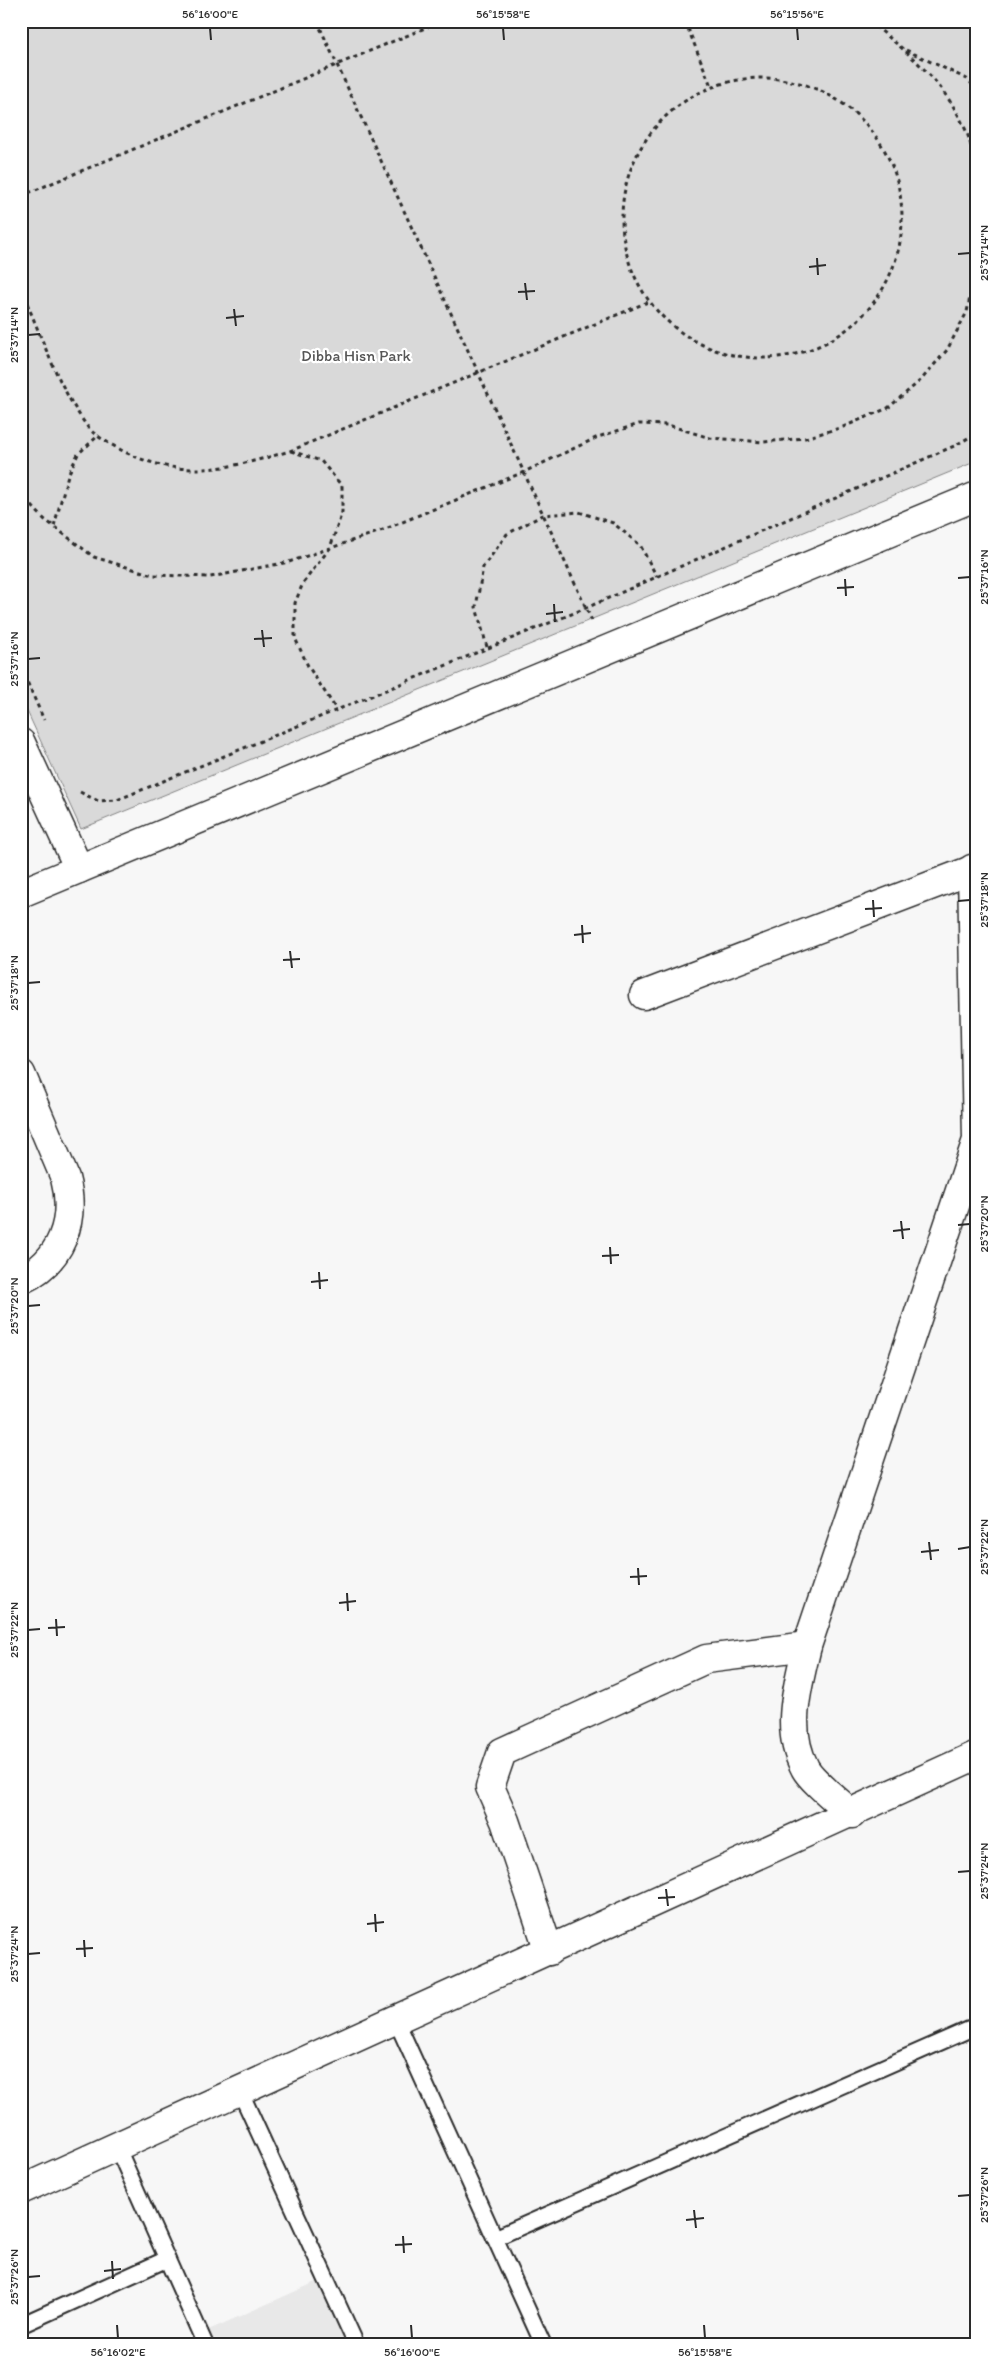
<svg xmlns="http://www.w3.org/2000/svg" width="998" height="2365" viewBox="0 0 998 2365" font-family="Itim,sans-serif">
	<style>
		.built { fill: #e8e8e8 }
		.green { fill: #d9d9d9; stroke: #828282 }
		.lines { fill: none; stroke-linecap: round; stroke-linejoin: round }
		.lane-casing { stroke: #2b2b2b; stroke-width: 19 }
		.street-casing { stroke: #2b2b2b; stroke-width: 31 }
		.secondary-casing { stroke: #2b2b2b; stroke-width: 31 }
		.path { stroke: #2b2b2b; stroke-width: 3; stroke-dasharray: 4 4; stroke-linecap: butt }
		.lane { stroke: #fff; stroke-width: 15 }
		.street { stroke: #fff; stroke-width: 28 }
		.secondary { stroke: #fff; stroke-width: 28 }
		.ticks { fill: none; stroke: #2b2b2b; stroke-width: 2 }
		.labels { text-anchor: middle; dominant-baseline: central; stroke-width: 4.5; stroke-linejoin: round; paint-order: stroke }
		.park-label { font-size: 16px; fill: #565656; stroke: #fff }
		.neatline { fill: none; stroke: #2b2b2b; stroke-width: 2 }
		.ticks-label { font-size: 12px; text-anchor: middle; fill: #2b2b2b }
	</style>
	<rect width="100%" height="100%" fill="#f7f7f7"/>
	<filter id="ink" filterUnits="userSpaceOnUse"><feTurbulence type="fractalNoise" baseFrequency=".02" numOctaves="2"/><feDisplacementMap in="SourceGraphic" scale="10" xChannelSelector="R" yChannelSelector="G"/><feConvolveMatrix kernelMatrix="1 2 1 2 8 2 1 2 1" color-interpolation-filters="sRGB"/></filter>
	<g filter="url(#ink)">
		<path class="built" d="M323,2279L350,2344H177Z"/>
		<path class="green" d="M21,21H977V461L81,829L21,698Z"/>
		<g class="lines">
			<g class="lane-casing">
				<g id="lane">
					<path d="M396,2020L543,2344"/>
					<path d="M240,2091L356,2344"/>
					<path d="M117,2147L205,2344"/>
					<path d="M495,2238L977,2026"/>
					<path d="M21,2325L167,2259"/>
				</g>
			</g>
			<g class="street-casing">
				<g id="street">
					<path d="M21,743L79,869"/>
					<path d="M21,893L977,496"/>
					<path d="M644,995L977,868"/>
					<path d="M21,1074L65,1178C76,1220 62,1261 21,1280"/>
					<path d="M852,1814C840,1803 811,1780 805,1768C784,1729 798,1686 807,1646L977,1140L972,869"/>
					<path d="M549,1951L505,1821L490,1787L502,1752L706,1659L807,1646"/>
				</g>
			</g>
			<g class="secondary-casing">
				<path id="secondary" d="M21,2190L977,1755"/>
			</g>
			<g class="path">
				<path d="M317,21L592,621"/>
				<path d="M685,21L711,86"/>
				<path d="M869,21C911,55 945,82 967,133C972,146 974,162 977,175"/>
				<path d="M906,50L967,79L977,89"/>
				<circle cx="762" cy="218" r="140"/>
				<path d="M21,196L442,21"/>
				<path d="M21,289C41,335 57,385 87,426C94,436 111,444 121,450C182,481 228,469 290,451L648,302"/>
				<path d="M291,451L321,461L342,486V512L330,548L303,583L295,603V638L308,666L336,709"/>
				<path d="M21,494L44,519L94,557L153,575L210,577L289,562L378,532L524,472L598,437L639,424L668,425L710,438L764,442L805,438L843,427L888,408L921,380L947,350L967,312L977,262"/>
				<path d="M54,526L68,475L78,454L99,435"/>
				<path d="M487,647L476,607L483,567L507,534L543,515L579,512L613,523L640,545L657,577"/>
				<path d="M21,668L44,720"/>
				<path d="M80,792L98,801L117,800L586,608L954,446L977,433"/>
			</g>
			<use href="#lane" class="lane"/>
			<use href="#street" class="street"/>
			<use href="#secondary" class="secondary"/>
		</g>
	</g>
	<path class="ticks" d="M210,28L211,40M503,28L504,40M797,28L798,40M958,254L970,253M817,258L818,275M809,267L826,265M525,283L527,300M518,292L535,291M234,309L236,326M226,318L244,316M28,335L40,334M958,578L970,577M845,579L846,596M837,588L854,587M554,604L555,622M546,614L563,612M262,630L264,647M254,639L272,638M28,659L40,658M873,900L874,917M958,901L970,900M865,909L882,908M582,925L583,943M574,935L591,933M290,951L292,968M283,960L300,959M28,983L40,982M901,1221L903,1239M958,1225L970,1224M893,1231L910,1229M610,1247L611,1264M602,1256L619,1255M319,1272L320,1289M311,1282L328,1280M28,1306L40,1305M929,1542L931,1560M958,1549L970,1547M921,1552L939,1550M638,1568L639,1585M630,1577L647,1576M347,1593L348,1611M339,1603L356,1601M56,1619L57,1636M48,1628L65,1627M28,1630L40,1629M958,1872L970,1871M666,1889L668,1906M658,1898L675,1897M375,1914L376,1932M367,1924L384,1922M84,1940L85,1957M76,1949L93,1948M28,1954L40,1953M958,2196L970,2195M694,2210L696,2228M686,2220L704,2218M403,2236L404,2253M395,2245L412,2244M112,2261L113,2279M104,2271L121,2269M28,2277L40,2276M117,2325L118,2338M411,2325L412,2338M704,2325L705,2338"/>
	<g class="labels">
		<g class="park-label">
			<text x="356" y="355">Dibba Hisn Park</text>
		</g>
	</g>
	<rect width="998" height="2365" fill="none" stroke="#fff" stroke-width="55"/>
	<rect x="28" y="28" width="942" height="2310" class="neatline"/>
	<g class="ticks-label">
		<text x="210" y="18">56°16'00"E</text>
		<text x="503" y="18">56°15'58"E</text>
		<text x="797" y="18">56°15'56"E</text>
		<text transform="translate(984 253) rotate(-90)" y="4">25°37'14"N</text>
		<text transform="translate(14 335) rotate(-90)" y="4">25°37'14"N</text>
		<text transform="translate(984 577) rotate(-90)" y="4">25°37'16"N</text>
		<text transform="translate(14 659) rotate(-90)" y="4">25°37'16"N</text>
		<text transform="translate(984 900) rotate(-90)" y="4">25°37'18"N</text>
		<text transform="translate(14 983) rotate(-90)" y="4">25°37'18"N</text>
		<text transform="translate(984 1224) rotate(-90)" y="4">25°37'20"N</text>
		<text transform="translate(14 1306) rotate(-90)" y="4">25°37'20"N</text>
		<text transform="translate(984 1547) rotate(-90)" y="4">25°37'22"N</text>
		<text transform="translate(14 1630) rotate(-90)" y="4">25°37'22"N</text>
		<text transform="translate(984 1871) rotate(-90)" y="4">25°37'24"N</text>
		<text transform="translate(14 1954) rotate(-90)" y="4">25°37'24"N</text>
		<text transform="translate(984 2195) rotate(-90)" y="4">25°37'26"N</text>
		<text transform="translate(14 2277) rotate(-90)" y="4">25°37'26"N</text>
		<text x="118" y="2356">56°16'02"E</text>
		<text x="412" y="2356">56°16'00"E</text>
		<text x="705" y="2356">56°15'58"E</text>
	</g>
</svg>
